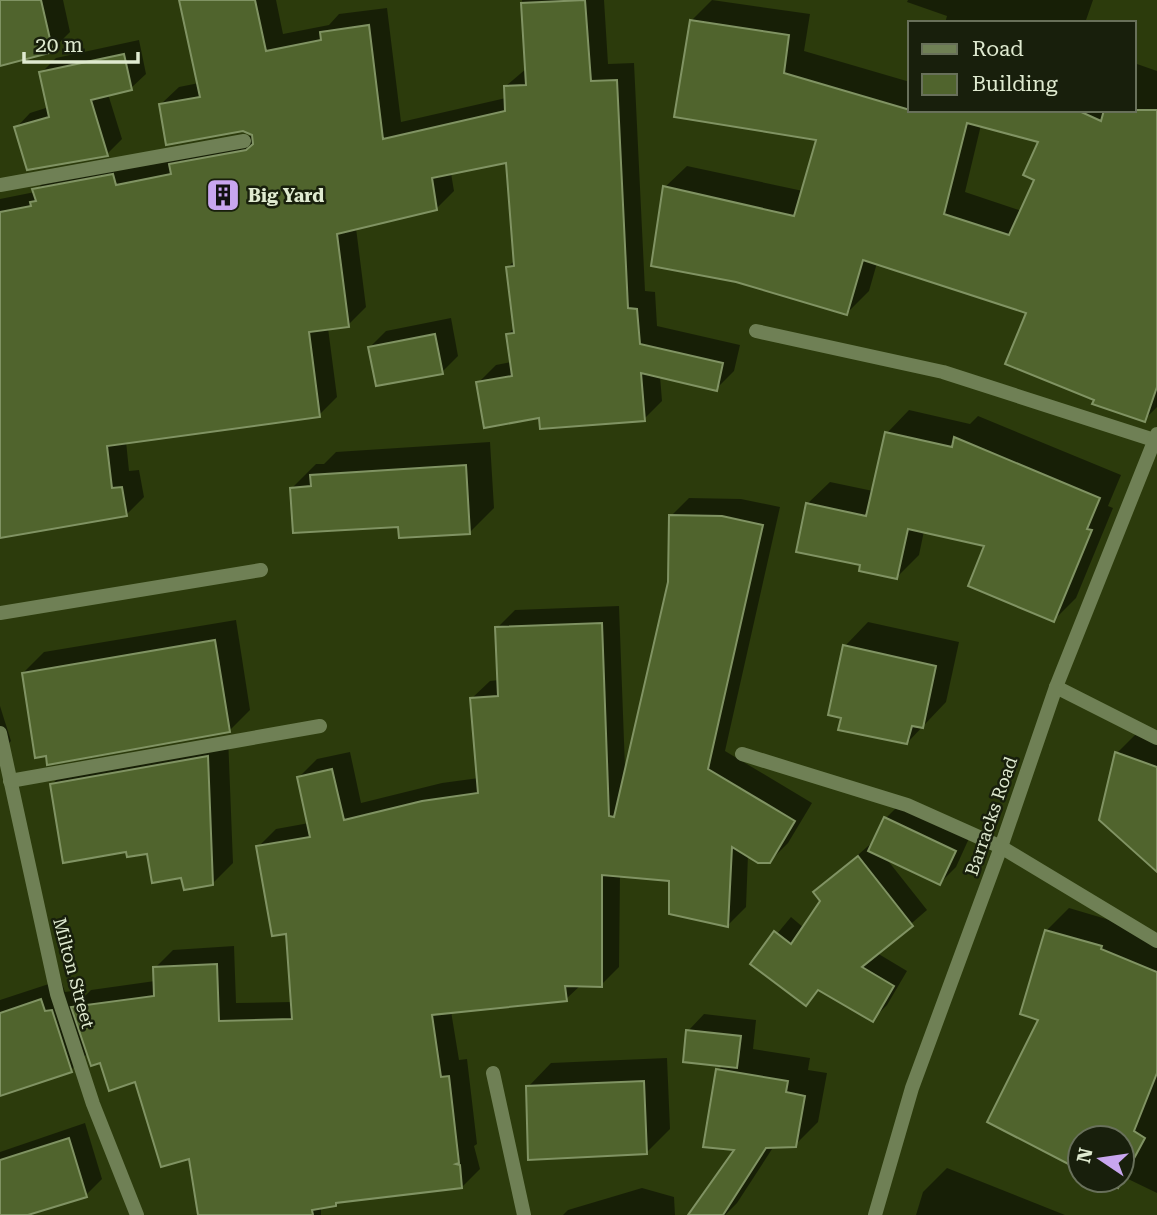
<svg xmlns="http://www.w3.org/2000/svg" width="1157" height="1215" viewBox="0 0 1157 1215" font-family="'Roboto Serif',serif">
	<style>
		.shadow { fill: #0007; fill-rule: evenodd }
		.building { fill: #50642d; stroke: #809363; stroke-width: 2; fill-rule: evenodd }
		.lines { fill: none; stroke-linecap: round; stroke-linejoin: round }
		.street { stroke: #6f8055; stroke-width: 14 }
		.labels { text-anchor: middle; dominant-baseline: central; stroke-width: 5; stroke-linejoin: round; paint-order: stroke }
		.poi-label { font-size: 18px; font-weight: bold; fill: #dfead0; stroke: #181f0c; text-anchor: start }
		.street-label { font-size: 18px; fill: #dfead0; stroke: #181f0c }
	</style>
	<rect width="100%" height="100%" fill="#2c3b0c"/>
	<g class="shadow">
		<path d="M0,0H63L70,32L52,50L0,64Z"/>
		<path d="M181,0H276L283,34L329,25L339,14L387,8L401,122L506,98V86L527,68L522,0H604L608,64L634,63L645,291L655,292L657,326L740,345L734,371L716,389L660,376L662,401L644,419L540,416L478,383L496,365L511,362L508,334L515,327L508,267L515,260L508,160L451,173L454,191L436,209L356,228L366,307L348,325L328,328L337,397L319,415L126,441L129,471L139,470L144,497L126,515L0,537V199L35,192L52,172L255,135L161,104L179,87L199,83Z"/>
		<path d="M712,0L810,14L804,51L910,82V110H1134V66L1137,64L1157,71V407L1144,420L1028,312L877,263L869,291L847,313L665,187L687,166L803,191L818,138L691,21ZM981,125L1041,141L1037,179L1022,211L965,192Z"/>
		<path d="M908,0H1093L1085,23H945L947,16L907,2Z"/>
		<path d="M139,40L146,74L131,88L108,94L122,139L107,154L16,128L30,113L49,107L41,73L56,58Z"/>
		<path d="M451,318L458,356L442,372L370,347L386,331Z"/>
		<path d="M909,410L970,424L978,416L1121,475L1108,506L1113,508L1076,598L1054,620L987,545L924,531L919,555L897,577L862,564L807,504L830,482L873,491L887,433Z"/>
		<path d="M490,442L494,508L470,532L400,526L292,488L316,464H324L336,452Z"/>
		<path d="M689,498L741,499L780,507L725,751L812,803L788,843L770,861L748,855L746,907L728,925L671,879L620,875L619,967L601,985H581L566,999L451,1011L459,1060L467,1059L477,1144L474,1146L480,1169L462,1187L339,1201L321,1207V1215H200L190,1157L136,1080L88,1053L71,1070L0,1094V1000L61,980L65,992L72,991L76,1005L91,990L155,981V968L173,950L234,946L236,1003L292,1002L288,932L258,847L276,829L309,823L299,777L317,759L350,752L361,803L442,783L479,778L471,699L490,681L499,680L497,628L515,610L619,606L625,768L669,583L671,516Z"/>
		<path d="M236,620L250,710L229,731L23,673L44,652Z"/>
		<path d="M868,622L959,642L946,702L907,743L843,716L845,646Z"/>
		<path d="M0,706L11,741L0,753Z"/>
		<path d="M1141,729L1157,735V870L1117,753Z"/>
		<path d="M228,736L233,863L213,883L183,876L149,852L128,850L52,784L73,764Z"/>
		<path d="M902,802L971,834L956,867L940,883L885,857L927,910L877,953L907,971L887,1005L872,1020L820,989L806,1004L753,963L791,917L804,928L823,901L815,892L874,841L886,818Z"/>
		<path d="M1069,908L1123,924L1157,941V1193L1126,1178L1118,1186L1107,1180H1122V1138H1080V1167L1041,1019L1022,1013L1047,930Z"/>
		<path d="M704,1014L756,1020L753,1049L810,1058L808,1070L827,1073L818,1122L795,1145L774,1146L737,1203L725,1215H699L737,1149L718,1070L723,1065L688,1031Z"/>
		<path d="M667,1058L670,1129L646,1153L528,1087L551,1063Z"/>
		<path d="M85,1123L102,1179L86,1195L22,1215H3L0,1205V1152Z"/>
		<path d="M947,1168L1065,1215H916L923,1192Z"/>
		<path d="M642,1188L674,1197L675,1215H563L568,1210Z"/>
	</g>
	<g class="building">
		<path d="M0,0H41L53,52L0,66Z"/>
		<path d="M179,0H255L266,51L321,40L320,32L369,25L383,139L505,111L504,86L526,85L521,3L585,0L591,81L617,80L628,308L637,309L640,344L723,363L717,391L641,373L645,421L540,429L539,418L484,428L476,382L512,376L506,334L514,333L506,267L514,266L506,163L432,178L437,210L337,234L349,327L309,332L320,417L107,446L112,488L122,487L127,516L0,538V212L31,206L30,202L36,201L32,189L113,174L116,185L171,174L169,164L246,150L253,144L252,135L243,131L166,145L159,104L200,97Z"/>
		<path d="M690,20L789,35L784,73L910,110H1077L1101,121L1104,110H1157V387L1145,422L1092,404L1094,400L1005,364L1026,313L863,260L847,315L736,282L651,266L663,186L794,216L816,140L674,117ZM967,123L1038,142L1023,175L1034,180L1009,235L944,214Z"/>
		<path d="M124,54L132,90L91,100L108,156L27,170L14,127L49,117L39,72Z"/>
		<path d="M435,334L443,374L376,386L368,347Z"/>
		<path d="M885,432L952,447L954,437L1100,498L1087,529L1092,530L1054,622L968,586L984,546L908,529L897,579L859,571L860,565L796,552L806,503L866,516Z"/>
		<path d="M466,465L470,534L399,538L398,527L293,533L290,488L311,486L310,475Z"/>
		<path d="M669,515L722,516L763,525L708,769L795,821L770,863H758L732,847L728,927L669,914V881L602,875V987L565,986L567,1001L432,1015L441,1077L449,1076L459,1163L456,1164L460,1165L462,1188L336,1203V1206L312,1210L313,1215H198L189,1159L161,1167L135,1082L109,1091L100,1063L91,1066L71,1007L154,996L153,967L217,964L219,1021L292,1019L286,934L272,936L256,846L310,837L297,777L332,769L344,820L422,801L478,793L470,698L498,696L495,627L602,623L609,816L614,817L668,582Z"/>
		<path d="M215,640L230,732L47,765L46,756L35,758L22,673Z"/>
		<path d="M843,645L936,666L923,728L912,726L907,744L838,730L841,718L828,715Z"/>
		<path d="M1115,752L1157,767V872L1099,820Z"/>
		<path d="M208,756L213,885L184,890L181,878L152,883L147,854L127,857L126,852L63,863L50,784Z"/>
		<path d="M884,817L956,851L940,885L868,851Z"/>
		<path d="M858,856L913,926L862,967L894,986L873,1022L818,990L806,1006L750,964L774,931L791,944L820,901L813,892Z"/>
		<path d="M1045,930L1102,946L1101,949L1157,972V1073L1134,1131L1145,1138L1118,1188L1105,1180H1122V1138H1080V1170L987,1122L1038,1020L1020,1014Z"/>
		<path d="M41,999L45,1011L52,1010L72,1072L0,1096V1013Z"/>
		<path d="M686,1030L741,1036L737,1068L683,1062Z"/>
		<path d="M716,1069L788,1081L786,1092L805,1096L796,1147L766,1148L723,1215H688L734,1150L703,1147Z"/>
		<path d="M644,1081L647,1154L528,1160L526,1086Z"/>
		<path d="M69,1138L87,1197L28,1215H0V1160Z"/>
	</g>
	<g class="lines">
		<g class="street">
			<path d="M0,185L244,141"/>
			<path d="M756,331L943,372L1154,440"/>
			<path d="M0,613L261,570"/>
			<path d="M1056,687L1157,738"/>
			<path d="M0,733L57,994L93,1104L137,1215"/>
			<path d="M742,754L907,805L1001,847L1157,941"/>
			<path d="M10,781L320,726"/>
			<path d="M493,1073L524,1215"/>
			<path d="M875,1215L912,1088L1001,847L1056,687L1157,434"/>
		</g>
	</g>
	<defs>
		<g id="building-square" transform="scale(1.75)"><rect x="-9" y="-9" width="18" height="18" rx="4" fill="#c8a6ef" stroke="#181f0c"/><path d="M-4-6H4V6H1V3H-1V6H-4ZM-2.5-4.3h1.7v1.8h-1.7ZM.8-4.3h1.7v1.8H.8ZM-2.5-1h1.7V.8h-1.7ZM.8-1h1.7V.8H.8Z" fill="#111"/></g>
	</defs>
	<g fill-rule="evenodd">
		<use href="#building-square" x="223" y="195"/>
	</g>
	<g class="labels">
		<g class="poi-label">
			<text x="248" y="195">Big Yard</text>
		</g>
		<g class="street-label">
			<text transform="translate(991 816) rotate(-71)">Barracks Road</text>
			<text transform="translate(74 973) rotate(75)">Milton Street</text>
		</g>
	</g>
	<rect x="908" y="21" width="228" height="91" fill="#181f0c" stroke="#68705a" stroke-width="2"/>
	<rect x="922" y="44" width="35" height="10" fill="#6f8055" stroke="#68705a" stroke-width="2"/>
	<text x="972" y="56" font-size="21" fill="#dfead0">Road</text>
	<rect x="922" y="74" width="35" height="21" fill="#50642d" stroke="#68705a" stroke-width="2"/>
	<text x="972" y="91" font-size="21" fill="#dfead0">Building</text>
	<g transform="translate(1101 1159) rotate(283)"><circle r="33" fill="#181f0c" stroke="#68705a" stroke-width="2"/>
	<path d="M0-5L12 26L0 18L-12 26Z" fill="#c8a6ef"/>
	<text y="-10" font-size="19" font-weight="bold" text-anchor="middle" fill="#dfead0">N</text>
	</g>
	<path d="M24 52v10h114v-10" fill="none" stroke="#dfead0" stroke-width="3.5"/>
	<text x="35" y="52" font-size="21" fill="#dfead0" stroke="#181f0c" stroke-width="5" paint-order="stroke">20 m</text>
</svg>
